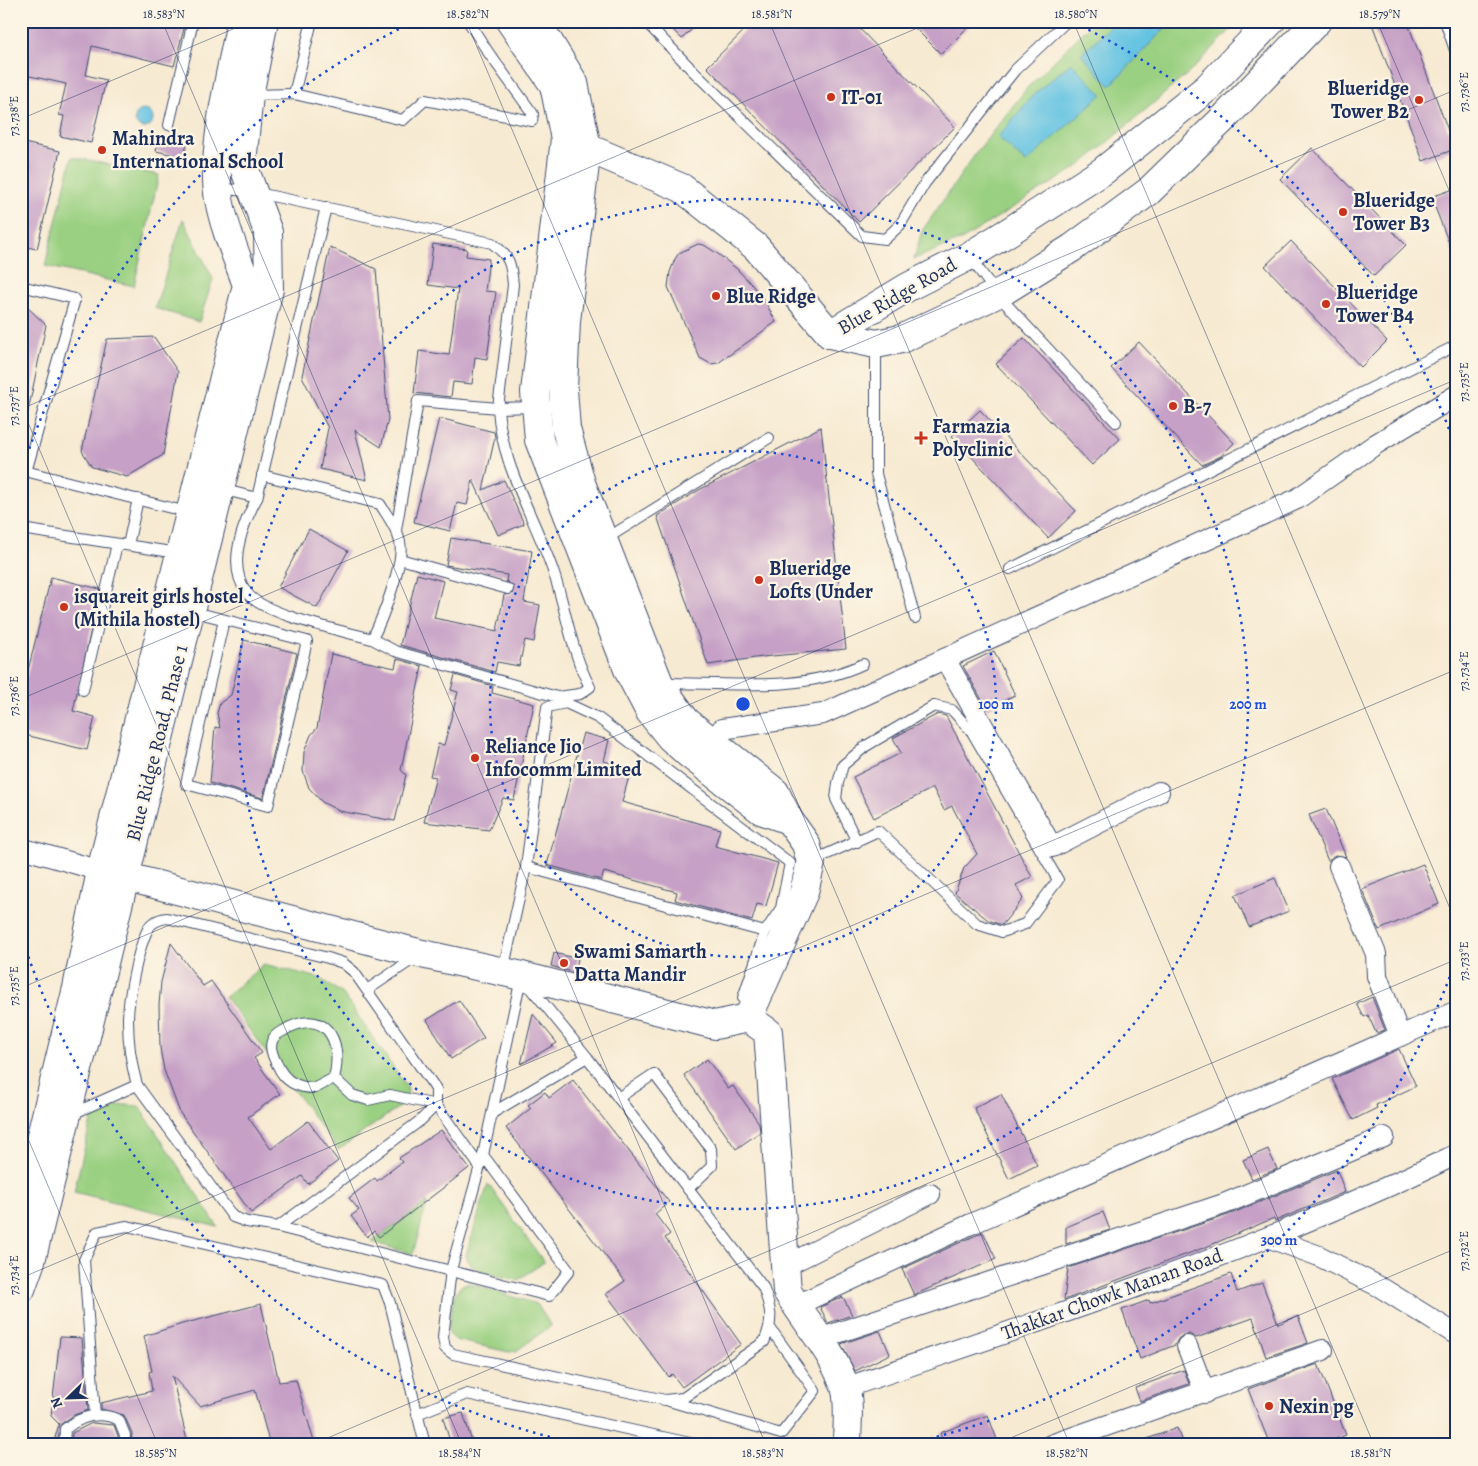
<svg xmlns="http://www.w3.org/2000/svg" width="1478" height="1466" viewBox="0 0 1478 1466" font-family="Alegreya,serif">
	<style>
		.green { fill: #9ad081; stroke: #5a8070 }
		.water { fill: #64c3e2; stroke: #4079a0 }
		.building { fill: #c6a0c6 }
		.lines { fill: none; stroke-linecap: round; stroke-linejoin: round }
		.lane-casing { stroke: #3c4b6f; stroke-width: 12 }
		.street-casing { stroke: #3c4b6f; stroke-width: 22 }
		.secondary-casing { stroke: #3c4b6f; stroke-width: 30 }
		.lane { stroke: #fff; stroke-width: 10 }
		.street { stroke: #fff; stroke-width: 20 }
		.secondary { stroke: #fff; stroke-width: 28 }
		.ticks { fill: none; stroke: #1b2f5e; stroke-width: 1; stroke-opacity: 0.45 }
		.ring { fill: none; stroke: #1d4ed8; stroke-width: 2.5; stroke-dasharray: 2.5 5 }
		.poi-dot { fill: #c8321e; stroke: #fcf5e5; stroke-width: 2 }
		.labels { text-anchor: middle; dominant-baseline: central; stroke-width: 4.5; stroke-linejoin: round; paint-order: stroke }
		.poi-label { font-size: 20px; font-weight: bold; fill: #1b2f5e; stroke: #fcf5e5; text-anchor: start }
		.street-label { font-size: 20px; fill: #1b2f5e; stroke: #fcf5e5 }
		.centre { fill: #1d4ed8; stroke: #fcf5e5; stroke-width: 2.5 }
		.ring-label { font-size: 15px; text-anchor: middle; font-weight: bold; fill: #1d4ed8; stroke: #fcf5e5; stroke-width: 4.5; stroke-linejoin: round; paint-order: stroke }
		.neatline { fill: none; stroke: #1b2f5e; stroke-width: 2 }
		.ticks-label { font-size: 12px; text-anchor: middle; fill: #1b2f5e }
	</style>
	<rect width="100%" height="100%" fill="#fcf5e5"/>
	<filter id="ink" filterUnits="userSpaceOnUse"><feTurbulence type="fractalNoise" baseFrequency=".02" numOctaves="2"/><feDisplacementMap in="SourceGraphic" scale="10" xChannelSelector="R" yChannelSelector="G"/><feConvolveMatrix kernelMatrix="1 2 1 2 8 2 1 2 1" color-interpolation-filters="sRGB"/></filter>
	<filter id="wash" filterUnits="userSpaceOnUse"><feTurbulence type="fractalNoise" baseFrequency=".0096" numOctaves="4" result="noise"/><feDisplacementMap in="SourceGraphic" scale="20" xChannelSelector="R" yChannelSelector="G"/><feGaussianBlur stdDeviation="1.12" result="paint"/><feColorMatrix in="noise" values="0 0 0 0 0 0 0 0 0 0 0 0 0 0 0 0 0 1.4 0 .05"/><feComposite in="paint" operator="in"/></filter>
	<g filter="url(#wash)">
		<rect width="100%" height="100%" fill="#f7ead2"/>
		<g class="green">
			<path d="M1094,21H1239L1192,70L1082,164L963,239L914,259L922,231L976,153L1027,88Z"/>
			<path d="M72,157L159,175L134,286L45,266Z"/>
			<path d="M183,219L213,279L199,322L155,308Z"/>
			<path d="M264,964L319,978L343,994L408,1089L406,1102L338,1150L225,997Z"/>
			<path d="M127,1105L139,1106L218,1227L74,1192L94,1108Z"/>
			<path d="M488,1184L544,1262L518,1280C502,1276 469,1274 466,1255Z"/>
			<path d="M427,1202L413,1254L372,1242Z"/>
			<path d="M468,1283L537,1304L551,1326L516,1351L509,1352L455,1340L450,1335L448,1328L455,1293L462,1285Z"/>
		</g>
		<g class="water">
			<path d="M1117,21H1158L1165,28L1110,86L1081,54Z"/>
			<path d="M1071,63L1102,94L1026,163L998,137L1034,94Z"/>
			<circle cx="144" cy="119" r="9"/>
		</g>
		<g id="blocks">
			<g class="building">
				<path d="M21,21H186L174,66L92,46L86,75L106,80L91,143L60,136L64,116L59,115L66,84L21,74Z"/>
				<path d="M664,21H700L682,39Z"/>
				<path d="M754,21H852L955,127L859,222L707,67Z"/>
				<path d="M908,21H974L941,54Z"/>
				<path d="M1371,21H1407L1455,149L1423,161Z"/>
				<path d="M159,137L187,143L184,157L156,151Z"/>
				<path d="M24,143L60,151L37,249L21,246V157Z"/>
				<path d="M1312,148L1406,245L1374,276L1280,179Z"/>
				<path d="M1457,188V260L1456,261L1431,197Z"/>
				<path d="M1291,241L1387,341L1361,367L1265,266Z"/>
				<path d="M433,244L467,249L466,256L489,259L485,291L496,292L487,359L475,357L472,384L453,382L451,397L414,393L419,351L449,355L458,289L428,285Z"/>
				<path d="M698,244L704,245L718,254L737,269L753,286L767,305L776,322L718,363L711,364L700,358L668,287L670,272L675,259L679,253Z"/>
				<path d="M330,247L376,269L388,420L381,447L355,430L367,480L320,469L328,428L302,376Z"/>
				<path d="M21,301L46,325L27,416L21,415Z"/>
				<path d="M154,337L178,372L163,455L127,477L92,467L82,451L107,339Z"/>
				<path d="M1024,338L1120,439L1092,465L996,364Z"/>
				<path d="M1139,342L1234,443L1221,456L1202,465L1111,368Z"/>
				<path d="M980,410L1076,511L1048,538L952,436Z"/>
				<path d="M439,418L494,432L495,437L483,490L504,480L524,524L498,535L473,480L467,505L457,503L450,531L414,522Z"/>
				<path d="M821,427L846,649L762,657L708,665L657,516L699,490Z"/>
				<path d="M309,529L348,551L317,608L278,587Z"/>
				<path d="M451,538L532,551L524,602L540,605L534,642L525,640L519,666L497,662L495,672L400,645L417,574L443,581L434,618L497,631L504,595L512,594L514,587L506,581L507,575L446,565Z"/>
				<path d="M51,577L100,589L73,711L95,717L87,750L21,734V699Z"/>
				<path d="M244,640L297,653L263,798L210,783L215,727L220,728L217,713L220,703L231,695Z"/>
				<path d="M994,651L1015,695L987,709L963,666Z"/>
				<path d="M331,654L395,668L397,659L422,666L401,770L406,775L395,821L339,811L322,802L309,788L303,771L304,752L311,735L317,728Z"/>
				<path d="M455,675L493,686L492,693L534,704L514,800L503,798L489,830L424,822L436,777L430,776L438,744L444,745L458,692L451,690Z"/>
				<path d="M938,714L946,716L1032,877L1016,885L1023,899L1002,925L988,920L955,893L964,868L977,854L952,806L944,810L933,788L874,818L853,777L901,753L893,738Z"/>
				<path d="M583,733L609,740L604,761L631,769L622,802L720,829L715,846L778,863L766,906L757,904L752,921L675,900L677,892L604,872L601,880L547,865Z"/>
				<path d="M1326,809L1346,857L1335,855L1328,861L1309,815Z"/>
				<path d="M1423,864L1439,904L1379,930L1362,889Z"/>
				<path d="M1275,878L1289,911L1249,927L1235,895Z"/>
				<path d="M171,943L203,986L211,981L262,1053L254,1058L280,1094L248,1117L271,1149L308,1121L338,1161L308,1184L302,1176L251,1213L180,1113L164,1070L160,1048L159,1005L161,982Z"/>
				<path d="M554,953L578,959L575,973L551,966Z"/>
				<path d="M1372,997L1385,1030L1376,1033L1368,1015L1364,1017L1357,1004Z"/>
				<path d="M459,1000L484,1038L451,1059L427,1020Z"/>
				<path d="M533,1014L557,1043L521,1064Z"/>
				<path d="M1399,1049L1416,1086L1376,1105L1377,1108L1353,1120L1332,1079Z"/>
				<path d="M707,1059L728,1089L733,1086L759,1123L760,1132L736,1149L684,1075Z"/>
				<path d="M573,1080L669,1202L655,1214L670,1234L665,1238L741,1344L682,1387L672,1374L669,1377L606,1294L625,1281L506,1128L531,1108L528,1105L545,1092L549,1098Z"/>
				<path d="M1001,1094L1037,1165L1009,1179L974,1108Z"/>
				<path d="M441,1130L469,1168L379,1237L374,1231L367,1237L351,1216L359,1210L349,1198L375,1178L377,1181L402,1162L399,1158Z"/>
				<path d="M1268,1149L1277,1169L1252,1179L1243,1160Z"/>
				<path d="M1337,1170L1345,1192L1275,1221L1274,1218L1206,1247L1064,1300L1068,1268L1228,1215Z"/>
				<path d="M1103,1212L1110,1230L1066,1244V1227Z"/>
				<path d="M983,1232L996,1259L914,1295L902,1269Z"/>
				<path d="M1231,1274L1237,1292L1262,1283L1278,1324L1298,1316L1308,1343L1266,1357L1253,1318L1196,1338L1189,1334L1183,1335L1178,1339L1175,1345L1140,1359L1122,1310L1149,1300L1150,1303Z"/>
				<path d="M843,1297L852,1315L828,1323L820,1307Z"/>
				<path d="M261,1304L279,1382L296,1380L315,1445H270L255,1390L200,1406L172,1376L188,1445H131L132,1433L124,1415L101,1409V1403L152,1391L149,1372L152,1371L144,1336L182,1324Z"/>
				<path d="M880,1331L890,1354L855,1371L841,1344Z"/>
				<path d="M60,1337L82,1338L88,1410L74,1415L61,1424L57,1445H53L59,1424L51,1416Z"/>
				<path d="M1318,1364L1346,1435L1321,1445H1270L1248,1389Z"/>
				<path d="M1184,1370L1189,1384L1140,1401L1135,1388Z"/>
				<path d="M463,1413L473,1445H451L443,1418Z"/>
				<path d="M988,1415L999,1445H944L940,1433Z"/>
				<path d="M92,1423L114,1425L118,1436L117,1445H71L72,1433Z"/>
				<path d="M1177,1428L1183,1445H1136V1443Z"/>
			</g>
		</g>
	</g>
	<g filter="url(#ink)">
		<use href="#blocks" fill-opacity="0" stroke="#3c4b6f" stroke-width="1"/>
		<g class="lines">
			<g class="lane-casing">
				<g id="lane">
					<path d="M645,21L694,72L862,236L885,239L900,225L925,183L1015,70L1067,21"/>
					<path d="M1445,21L1457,56"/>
					<path d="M294,94L312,21"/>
					<path d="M251,95L294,94L403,120L425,100L532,121L533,114L488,52L468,21"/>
					<path d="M169,125L193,21"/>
					<path d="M219,188L253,192L492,243C510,257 511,263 513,285L498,408L564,406"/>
					<path d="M969,256L997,294L1116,422"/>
					<path d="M21,286L75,299L26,472"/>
					<path d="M876,345V474L915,618"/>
					<path d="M21,470L191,513"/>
					<path d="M221,489L257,498C243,524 226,565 247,593C263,615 344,631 372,639C381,622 405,561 400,542C397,528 388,517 380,504L262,475"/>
					<path d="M257,498L326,207"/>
					<path d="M21,529L178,553"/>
					<path d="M604,540L769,438"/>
					<path d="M128,545L138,499"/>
					<path d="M400,559L508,589"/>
					<path d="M1010,569L1457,345"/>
					<path d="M191,611L307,641L268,806L186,784L224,620"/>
					<path d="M372,639L395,651L557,697L580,694L590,687C571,652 566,608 553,571C535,518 501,465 498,408L418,401L396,530"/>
					<path d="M663,683C730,683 801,693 863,664"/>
					<path d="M83,690L117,544"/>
					<path d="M812,861L878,831L977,924L1002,932L1025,924L1058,880L972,732L952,710L934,706L866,746L843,765L838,783L836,799L857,842"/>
					<path d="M503,971L526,867L547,707L566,703L598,718L790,863L781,908L765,932L526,867"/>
					<path d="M367,990L416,957"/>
					<path d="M743,998L765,932"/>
					<path d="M334,1078L315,1088C299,1088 285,1082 278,1066C274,1059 269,1049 272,1041C274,1036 278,1033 283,1031C324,1006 344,1039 334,1078L352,1095L368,1100L390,1095L436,1105L480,1167"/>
					<path d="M137,1085C131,1064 128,1042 128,1020C128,998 138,948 148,929C151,922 160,919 167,918L328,958L343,963L354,972L436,1089V1105L421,1120L278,1227"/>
					<path d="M618,1098L654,1074L711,1149L712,1166L688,1189"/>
					<path d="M494,1112L587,1057"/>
					<path d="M70,1115L137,1085L233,1217L247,1222L278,1227L549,1296L569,1271L483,1155L521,978"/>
					<path d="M483,1155L451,1270L443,1337L445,1348L453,1354L665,1400L683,1398L764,1342C774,1319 771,1309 763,1287L587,1057L527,983"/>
					<path d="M669,1401L781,1434L815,1391L770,1328"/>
					<path d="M417,1414L467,1394L699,1445"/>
					<path d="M95,1415L84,1260L97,1232L127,1226L383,1285L390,1303L425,1445"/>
					<path d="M64,1445L65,1429C81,1416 100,1411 119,1420L125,1435L124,1445"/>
				</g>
			</g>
			<g class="street-casing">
				<g id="street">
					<path d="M945,659L1052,847L1159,792"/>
					<path d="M708,754L722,729L823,714L1297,499L1376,444L1457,395"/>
					<path d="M21,848L101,871"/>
					<path d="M1339,866L1376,954L1377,976L1400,1036"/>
					<path d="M1270,1238L1319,1256L1380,1287L1457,1335"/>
					<path d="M787,1265L930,1194"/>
					<path d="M795,1306L971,1224L1457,1011"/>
					<path d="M819,1339L1224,1204L1384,1137"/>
					<path d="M1187,1346L1205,1393"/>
					<path d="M845,1388C1051,1317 1261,1250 1457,1154"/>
					<path d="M1051,1445L1323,1350"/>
				</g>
			</g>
			<g class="secondary-casing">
				<g id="secondary">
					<path d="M510,21L554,85L565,139L535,392L539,440L629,672L650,712L670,737L690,755L761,810L789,820"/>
					<path d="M536,21L574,83L587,148L566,321L563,389L566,429L581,483L659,683L686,721L775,792L789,820L806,844L811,862L804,892L748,1018"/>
					<path d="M571,141L682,188L756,247L830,334"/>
					<path d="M830,334L876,344L901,339L1005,290L1072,248L1148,192L1225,117L1317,21"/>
					<path d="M830,334L908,287L969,256L1010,231L1103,171L1207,88L1271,21"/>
					<path d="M108,872L422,954L522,976L715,1025L748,1018L768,1032L787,1291C806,1322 833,1352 845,1387C850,1401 847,1429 847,1445"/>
					<path d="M21,1218L77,988L101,871L247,285C237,257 224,228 219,199C210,152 232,69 241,21"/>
					<path d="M21,1289L31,1261L269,289L268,232L242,162L249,95L264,21"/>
				</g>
			</g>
			<use href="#lane" class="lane"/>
			<use href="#street" class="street"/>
			<use href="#secondary" class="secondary"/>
		</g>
	</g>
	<path class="ticks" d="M162,21L766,1445M466,21L1070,1445M769,21L1374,1445M1073,21L1457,925M1377,21L1457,209M21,119L252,21M21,406L462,1445M21,409L934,21M21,699L1457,89M21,988L1457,379M21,1122L158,1445M21,1278L1457,669M311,1445L1457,959M994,1445L1457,1248"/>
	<g class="ring">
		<circle cx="743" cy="704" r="253"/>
		<circle cx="743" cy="704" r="505"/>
		<path d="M1455 963A758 758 0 0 1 907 1444M579 1444A758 758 0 0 1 22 938M22 470A758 758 0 0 1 411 23M1075 23A758 758 0 0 1 1455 445"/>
	</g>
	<g class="poi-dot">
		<circle cx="831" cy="97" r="5"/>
		<circle cx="1419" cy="100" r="5"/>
		<circle cx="102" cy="150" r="5"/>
		<circle cx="1343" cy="212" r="5"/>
		<circle cx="716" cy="296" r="5"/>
		<circle cx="1326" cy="304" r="5"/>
		<circle cx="1173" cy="406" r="5"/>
		<path d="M918.5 430.5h5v5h5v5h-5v5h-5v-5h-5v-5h5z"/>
		<circle cx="759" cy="580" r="5"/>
		<circle cx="64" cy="607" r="5"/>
		<circle cx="475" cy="758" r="5"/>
		<circle cx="564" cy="963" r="5"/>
		<circle cx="1269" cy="1406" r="5"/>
	</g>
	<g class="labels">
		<g class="poi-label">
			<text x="1409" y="88" text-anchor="end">Blueridge<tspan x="1409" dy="23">Tower B2</tspan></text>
			<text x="841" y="97">IT-01</text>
			<text x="112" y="138">Mahindra<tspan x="112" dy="23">International School</tspan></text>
			<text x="1353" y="200">Blueridge<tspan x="1353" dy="23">Tower B3</tspan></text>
			<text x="1336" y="292">Blueridge<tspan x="1336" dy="23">Tower B4</tspan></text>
			<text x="726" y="296">Blue Ridge</text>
			<text x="1183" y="406">B-7</text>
			<text x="932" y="426">Farmazia<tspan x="932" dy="23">Polyclinic</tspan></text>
			<text x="769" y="568">Blueridge<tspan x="769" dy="23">Lofts (Under</tspan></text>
			<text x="74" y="596">isquareit girls hostel<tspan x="74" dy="23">(Mithila hostel)</tspan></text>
			<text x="485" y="746">Reliance Jio<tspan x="485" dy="23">Infocomm Limited</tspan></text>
			<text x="574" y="951">Swami Samarth<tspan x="574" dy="23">Datta Mandir</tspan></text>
			<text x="1279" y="1406">Nexin pg</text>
		</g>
		<g class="street-label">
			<text transform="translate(897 296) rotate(-30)">Blue Ridge Road</text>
			<text transform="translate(157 743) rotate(-76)">Blue Ridge Road, Phase 1</text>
			<text transform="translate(1112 1294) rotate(-20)">Thakkar Chowk Manan Road</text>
		</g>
	</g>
	<circle cx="743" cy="704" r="8" class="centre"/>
	<g class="ring-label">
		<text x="996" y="709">100 m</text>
		<text x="1248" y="709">200 m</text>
		<text x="1279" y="1245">300 m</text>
	</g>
	<rect width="1478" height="1466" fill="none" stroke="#fcf5e5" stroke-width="55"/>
	<g transform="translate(68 1398) rotate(247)" stroke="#fcf5e5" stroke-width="4" paint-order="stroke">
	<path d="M0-4L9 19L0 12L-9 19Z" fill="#1b2f5e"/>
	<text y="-8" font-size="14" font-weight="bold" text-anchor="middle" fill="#1b2f5e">N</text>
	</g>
	<rect x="28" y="28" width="1422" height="1410" class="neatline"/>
	<g class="ticks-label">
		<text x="164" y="18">18.583°N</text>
		<text x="468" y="18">18.582°N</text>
		<text x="772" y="18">18.581°N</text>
		<text x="1076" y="18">18.580°N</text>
		<text x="1380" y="18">18.579°N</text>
		<text transform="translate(1464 92) rotate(-90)" y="4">73.736°E</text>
		<text transform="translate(14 116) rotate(-90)" y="4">73.738°E</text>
		<text transform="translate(1464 382) rotate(-90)" y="4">73.735°E</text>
		<text transform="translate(14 406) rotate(-90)" y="4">73.737°E</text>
		<text transform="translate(1464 671) rotate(-90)" y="4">73.734°E</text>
		<text transform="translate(14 696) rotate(-90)" y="4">73.736°E</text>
		<text transform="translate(1464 961) rotate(-90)" y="4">73.733°E</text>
		<text transform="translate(14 986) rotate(-90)" y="4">73.735°E</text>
		<text transform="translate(1464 1251) rotate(-90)" y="4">73.732°E</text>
		<text transform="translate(14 1275) rotate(-90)" y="4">73.734°E</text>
		<text x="156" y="1457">18.585°N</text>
		<text x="460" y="1457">18.584°N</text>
		<text x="763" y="1457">18.583°N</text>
		<text x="1067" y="1457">18.582°N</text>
		<text x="1371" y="1457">18.581°N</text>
	</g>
</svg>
